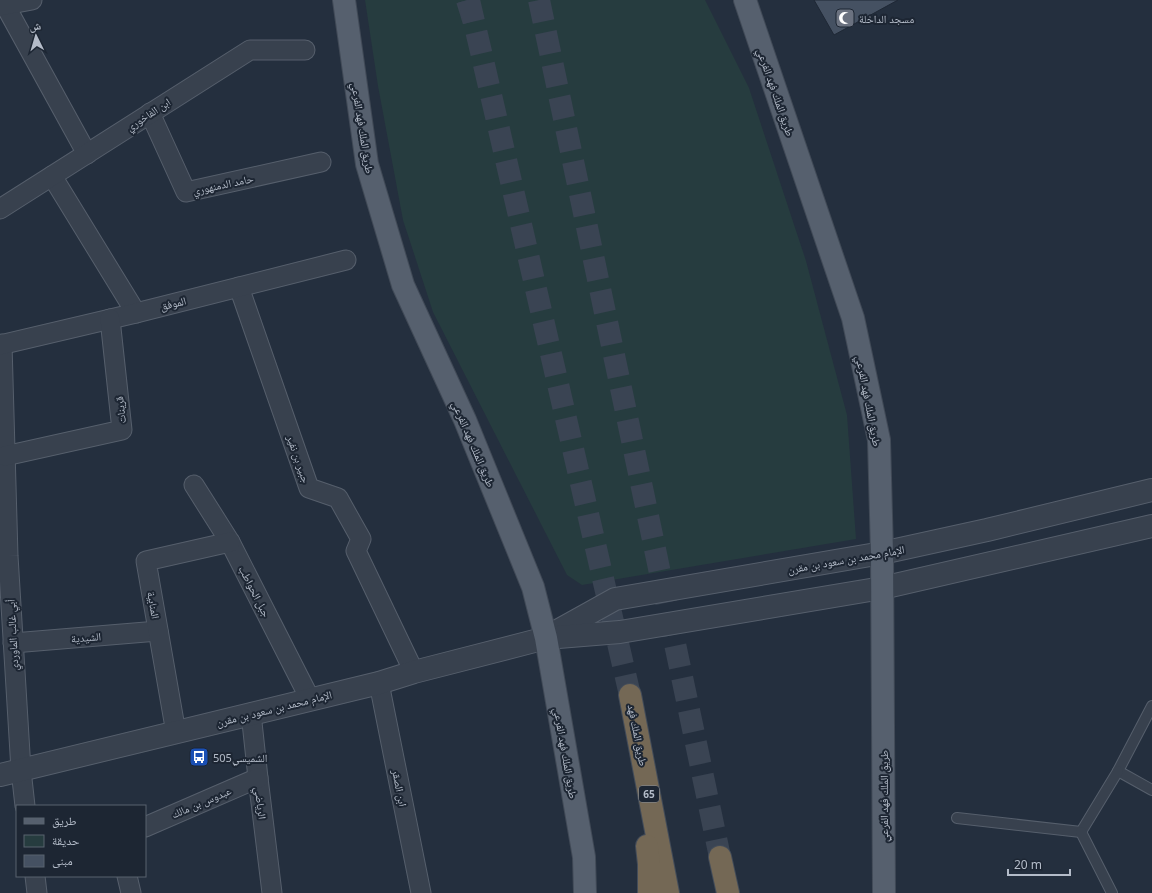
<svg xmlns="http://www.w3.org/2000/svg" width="1152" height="893" viewBox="0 0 1152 893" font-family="'Noto Sans','Noto Naskh Arabic',sans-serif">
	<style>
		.green { fill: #263c3f }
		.building { fill: #455162; stroke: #1f2835 }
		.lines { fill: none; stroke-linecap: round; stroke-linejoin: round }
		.primary-tunnel { stroke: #3a4453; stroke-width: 22; stroke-dasharray: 22 11; stroke-linecap: butt }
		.motorway-tunnel { stroke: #3a4453; stroke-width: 22; stroke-dasharray: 22 11; stroke-linecap: butt }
		.service-casing { stroke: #565f6c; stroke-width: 12 }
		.minor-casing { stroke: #565f6c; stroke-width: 21 }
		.tertiary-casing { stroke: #565f6c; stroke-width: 24 }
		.primary-casing { stroke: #414a57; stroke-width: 24 }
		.motorway-casing { stroke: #434c59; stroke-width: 24 }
		.service { stroke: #38414e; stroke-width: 10 }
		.minor { stroke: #38414e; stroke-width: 19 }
		.tertiary { stroke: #38414e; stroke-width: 22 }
		.primary { stroke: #56606e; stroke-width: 22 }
		.motorway { stroke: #746855; stroke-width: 22 }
		.labels { text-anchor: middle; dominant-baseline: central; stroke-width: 4; stroke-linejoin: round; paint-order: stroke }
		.shield { fill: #1d2633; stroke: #878f9c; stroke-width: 1 }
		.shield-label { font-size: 10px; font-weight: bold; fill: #b4bcc9 }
		.poi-label { font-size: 11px; fill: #b4bcc9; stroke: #1d2633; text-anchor: start }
		.street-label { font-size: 11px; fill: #b4bcc9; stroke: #1d2633 }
	</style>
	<rect width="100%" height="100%" fill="#242f3e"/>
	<path class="green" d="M365,0H705L749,88L806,261L847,415L856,539L582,585L567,575L433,312L403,220L378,86Z"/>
	<path class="building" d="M814,0H898L834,35Z"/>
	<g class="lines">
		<path class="primary-tunnel" d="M467,0L475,26"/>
		<g class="motorway-tunnel">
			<path d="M469,0L630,695"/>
			<path d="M539,0L720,857"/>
		</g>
		<g class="service-casing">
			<g id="service">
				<path d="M1152,706L1118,771L1152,790"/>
				<path d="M957,818L1081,832L1118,771"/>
				<path d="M1081,832L1112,893"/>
			</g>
		</g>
		<g class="minor-casing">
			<g id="minor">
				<path d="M5,5L87,154"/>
				<path d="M0,6L32,0"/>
				<path d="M150,113L186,192L321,162"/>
				<path d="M52,176L136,313"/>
				<path d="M0,209L250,50H305"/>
				<path d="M239,287L309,488L338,498L361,539L356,551L414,672"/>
				<path d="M2,344L8,556L21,770L25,806"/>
				<path d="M0,345L136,313L346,260"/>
				<path d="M5,456L122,430L110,319"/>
				<path d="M194,485L230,542L310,699"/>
				<path d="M13,643L158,631"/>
				<path d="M379,683L421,893"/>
				<path d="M251,713L258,778L272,893"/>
				<path d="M176,733L146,561L230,542"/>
				<path d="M145,827L258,778"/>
				<path d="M35,876L37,893"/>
				<path d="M127,876L131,893"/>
			</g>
		</g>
		<g class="tertiary-casing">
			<g id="tertiary">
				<path d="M552,634L615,599L882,553L987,530L1152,490"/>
				<path d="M0,775L379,683L414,672L546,638L620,632L882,588L1152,526"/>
			</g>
		</g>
		<g class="primary-casing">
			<g id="primary">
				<path d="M344,0L367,164L403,285L465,420L533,587L546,638L584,857L585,893"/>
				<path d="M745,0L853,318L879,440L882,553L884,893"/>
			</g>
		</g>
		<g class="motorway-casing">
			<g id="motorway">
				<path d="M630,695L668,893"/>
				<path d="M647,846L649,864V893"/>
				<path d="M720,857L728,893"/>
			</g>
		</g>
		<use href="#service" class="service"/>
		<use href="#minor" class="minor"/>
		<use href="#tertiary" class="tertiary"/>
		<use href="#primary" class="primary"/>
		<use href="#motorway" class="motorway"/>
	</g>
	<defs>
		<g id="mosque-square" transform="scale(1)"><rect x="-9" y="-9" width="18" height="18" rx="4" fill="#6b7280" stroke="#1d2633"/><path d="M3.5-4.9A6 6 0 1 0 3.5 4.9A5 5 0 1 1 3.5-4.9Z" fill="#fff"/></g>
		<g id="bus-square" transform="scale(1)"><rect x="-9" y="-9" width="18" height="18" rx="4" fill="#1a4fb4" stroke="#1d2633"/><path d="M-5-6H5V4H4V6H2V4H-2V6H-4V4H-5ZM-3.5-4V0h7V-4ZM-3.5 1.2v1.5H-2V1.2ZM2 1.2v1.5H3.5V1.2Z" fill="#fff"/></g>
	</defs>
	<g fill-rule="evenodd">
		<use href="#mosque-square" x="845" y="18"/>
		<use href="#bus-square" x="199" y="757"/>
	</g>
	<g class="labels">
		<rect class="shield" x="639" y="786" width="20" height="16" rx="3"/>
		<g class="shield-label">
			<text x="649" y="794">65</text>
		</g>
		<g class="poi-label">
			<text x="859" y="18">مسجد الداخلة</text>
			<text x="213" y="757">الشميسي505</text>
		</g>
		<g class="street-label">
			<text transform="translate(776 92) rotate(71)">طريق الملك فهد الفرعي</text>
			<text transform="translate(148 114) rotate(-33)">ابن الفاخوري</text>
			<text transform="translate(363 128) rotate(81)">طريق الملك فهد الفرعي</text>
			<text transform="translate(223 184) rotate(-12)">حامد الدمنهوري</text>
			<text transform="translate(173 303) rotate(-14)">الموفق</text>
			<text transform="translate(869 401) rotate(79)">طريق الملك فهد الفرعي</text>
			<text transform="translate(120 410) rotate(-96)">قرينات</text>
			<text transform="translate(474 444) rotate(67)">طريق الملك فهد الفرعي</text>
			<text transform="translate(299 459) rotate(71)">جبير بن نفير</text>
			<text transform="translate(846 559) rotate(-10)">الإمام محمد بن سعود بن مقرن</text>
			<text transform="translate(255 591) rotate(63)">جبل الحواطب</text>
			<text transform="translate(154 605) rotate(80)">المنابية</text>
			<text transform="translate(12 635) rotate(-93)">أبي غالب الماوردي</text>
			<text transform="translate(86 637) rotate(-5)">الشيدية</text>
			<text transform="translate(274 708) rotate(-14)">الإمام محمد بن سعود بن مقرن</text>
			<text transform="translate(638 735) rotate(79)">طريق الملك فهد</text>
			<text transform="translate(566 753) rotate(80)">طريق الملك فهد الفرعي</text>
			<text transform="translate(400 788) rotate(79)">ابن الصقر</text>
			<text transform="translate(883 796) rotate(-90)">طريق الملك فهد الفرعي</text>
			<text transform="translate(201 802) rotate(-23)">عبدوس بن مالك</text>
			<text transform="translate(261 803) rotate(83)">الرياضي</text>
		</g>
	</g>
	<rect x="16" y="805" width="130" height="72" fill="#1d2633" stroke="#59626f"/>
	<rect x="24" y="818" width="20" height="6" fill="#56606e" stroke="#59626f"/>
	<text x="52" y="825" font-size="12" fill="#b4bcc9">طريق</text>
	<rect x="24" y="835" width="20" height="12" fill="#263c3f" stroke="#59626f"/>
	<text x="52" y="845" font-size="12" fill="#b4bcc9">حديقة</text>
	<rect x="24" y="855" width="20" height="12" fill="#455162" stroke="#59626f"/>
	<text x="52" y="865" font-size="12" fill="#b4bcc9">مبنى</text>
	<g transform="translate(36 36) rotate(355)" stroke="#1d2633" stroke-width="3" paint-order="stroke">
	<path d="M0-3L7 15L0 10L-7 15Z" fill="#b4bcc9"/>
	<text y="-6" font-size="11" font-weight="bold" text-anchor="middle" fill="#b4bcc9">ش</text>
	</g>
	<path d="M1008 869v6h62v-6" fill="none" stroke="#b4bcc9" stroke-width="2"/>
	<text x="1014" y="869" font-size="12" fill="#b4bcc9" stroke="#1d2633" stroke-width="3" paint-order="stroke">20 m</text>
</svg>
